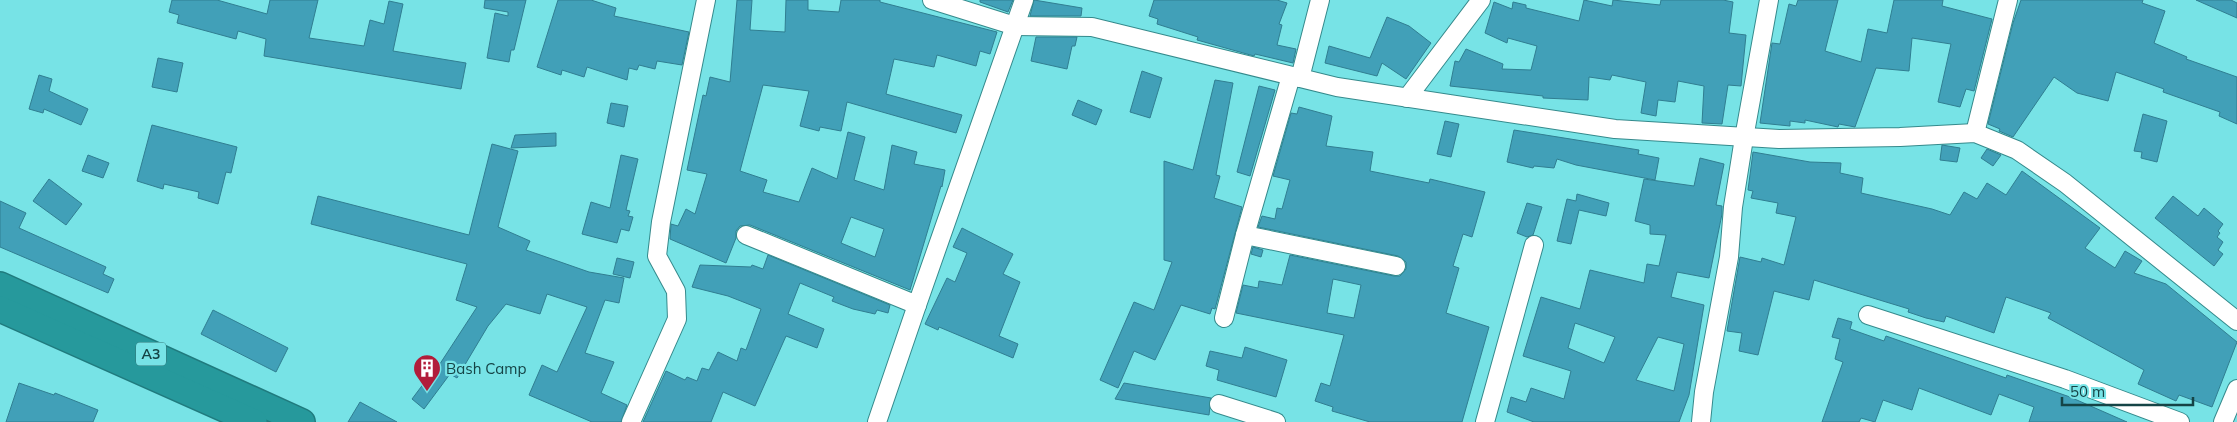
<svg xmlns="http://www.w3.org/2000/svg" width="2237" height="422" viewBox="0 0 2237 422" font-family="Mulish,sans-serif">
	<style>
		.building { fill: #41a0b8; stroke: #307e91; fill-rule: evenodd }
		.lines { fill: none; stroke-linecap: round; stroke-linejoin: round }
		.minor-casing { stroke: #358a8c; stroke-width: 20 }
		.highway-casing { stroke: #207b7e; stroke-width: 28 }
		.minor { stroke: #fff; stroke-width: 18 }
		.highway { stroke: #26999c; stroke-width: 25 }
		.labels { text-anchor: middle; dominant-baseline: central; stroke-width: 4.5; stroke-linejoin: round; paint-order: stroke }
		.shield { fill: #77e3e6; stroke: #327476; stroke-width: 1 }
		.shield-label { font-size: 14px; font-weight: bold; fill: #154446 }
		.poi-label { font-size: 15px; fill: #154446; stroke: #77e3e6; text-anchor: start }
	</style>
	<rect width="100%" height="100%" fill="#77e3e6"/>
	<g class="building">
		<path d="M172,0H217L267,14L270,0H318L309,38L364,46L370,20L384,24L389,1L403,4L393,51L466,63L461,89L264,56L266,39L238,31L236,39L177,23L179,15L169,12Z"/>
		<path d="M485,0H526L514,50H511L509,62L487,58L495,13L508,16V12L484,8Z"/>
		<path d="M558,0H591L616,8L614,16L689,32L682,65L657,61L655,69L639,65L637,70L629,68L627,80L587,67L584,77L562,70L561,75L537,67Z"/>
		<path d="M737,0H752L750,30L785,32L786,0H808V10L839,12L841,0H880V2L997,32L990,54L980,51L976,66L937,55L934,67L894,59L886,94L962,115L956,133L847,102L841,131L820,127L819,131L800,126L809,91L763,85L740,171L767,180L763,192L799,202L812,168L837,179L848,132L865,137L854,180L884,190L892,145L917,152L914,164L945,170L942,187L941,186L910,290L750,225L740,226L736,231V238L726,263L670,239L671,224L678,226L686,209L695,214L707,174L687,170L703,95L706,96L710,77L730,82ZM851,217L884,229L875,257L841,243Z"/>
		<path d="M980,0H1013L1008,12L980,2Z"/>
		<path d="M1034,0L1082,8L1081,16H1030Z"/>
		<path d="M1154,0H1277L1287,3L1279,24L1282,25L1277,45L1296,49L1293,63L1255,54L1254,56L1197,40L1198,37L1157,24L1158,19L1149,16Z"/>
		<path d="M1584,0L1612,6L1613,0L1660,5L1661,0H1723L1733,2L1729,33L1746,35L1741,86L1728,85L1722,124L1702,123L1704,86L1678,81L1675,102L1658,100L1656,116L1641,113L1646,82L1612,75L1610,80L1589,77L1588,100L1543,98V96L1450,86L1455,61L1459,62L1466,49L1503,64L1502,69L1531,70L1537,46L1508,38L1507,43L1485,33L1494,2L1512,9L1513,2L1526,5V8L1579,21Z"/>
		<path d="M1798,0H1838L1825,51L1861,62L1868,29L1887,33L1894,0H1943L1942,6L1992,19L1974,91L1966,89L1960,107L1938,102L1951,44L1912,38L1909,71L1876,68L1855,127L1839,124L1838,127L1805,120V123L1790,121V126L1760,123L1772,43L1780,44L1789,4L1796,6Z"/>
		<path d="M2021,0H2143L2142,3L2165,11L2154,43L2187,57L2186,59L2237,77V124L2219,116L2220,112L2163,92L2164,89L2116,72L2108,101L2077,93L2054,77L2013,137L1999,131L2000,129L1988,124L2013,23Z"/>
		<path d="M2196,0H2231L2237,3V18Z"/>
		<path d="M1387,17L1409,26L1431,43L1406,79L1382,63L1377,76L1325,63L1329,46L1370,58Z"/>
		<path d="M1036,37H1077L1075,46H1072L1067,69L1031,61Z"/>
		<path d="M158,58L183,63L177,92L152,87Z"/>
		<path d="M1142,71L1162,78L1150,118L1130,112Z"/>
		<path d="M39,75L52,79L49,91L88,109L81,125L44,109L43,113L29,109Z"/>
		<path d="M1215,80L1233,83L1216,175L1220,176L1214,198L1242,207L1215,309L1212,308L1210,314L1181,305L1155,360L1134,351L1118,388L1100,380L1134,302L1154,310L1172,262L1164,260V161L1193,170Z"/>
		<path d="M1259,86L1275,90L1250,176L1237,172Z"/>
		<path d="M1078,100L1102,110L1096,125L1072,115Z"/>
		<path d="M611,103L628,106L624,127L607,123Z"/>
		<path d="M1299,107L1332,116L1326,146L1373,152L1370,171L1429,183L1430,179L1485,192L1472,237L1463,234L1453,266L1459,268L1446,313L1489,327L1462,422H1370L1332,411L1333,407L1315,401L1321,383L1330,386L1344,335L1236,313L1243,285L1258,288L1259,281L1282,285L1290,255L1394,276H1400L1406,269V262L1398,256L1258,227L1262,216L1275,219L1277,208L1282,209L1290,180L1273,176L1291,113L1297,114ZM1333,279L1361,285L1354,318L1327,313Z"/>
		<path d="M2143,114L2167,121L2157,162L2141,158L2142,152L2134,151Z"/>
		<path d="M1445,121L1459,124L1451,157L1437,154Z"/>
		<path d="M152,125L237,147L231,173L226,172L218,204L198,198L199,192L164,184L163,189L137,181Z"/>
		<path d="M1514,130L1639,150L1638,154L1659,158L1655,180L1576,165L1557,159L1554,168L1534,166L1533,168L1507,162Z"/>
		<path d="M556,133V146L511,148L515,135Z"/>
		<path d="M492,144L518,151L498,227L530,241L526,250L589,272L624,278L619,303L605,300L585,353L614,362L601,393L627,405L621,422H592L529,395L542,365L557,372L587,307L547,294L540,314L506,304L488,326L457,378L450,374L424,409L412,399L430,375L432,376L477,307L456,300L467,264L311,224L318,196L469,235Z"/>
		<path d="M1942,145L1960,148L1957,162L1940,160Z"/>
		<path d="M1987,149L2001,155L1993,166L1981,158Z"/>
		<path d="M1753,152L1810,162L1841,163L1840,173L1863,178L1861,193L1932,209L1950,215L1964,192L1977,199L1987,183L2006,195L2022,171L2100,228L2085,248L2115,268L2125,251L2142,261L2134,273L2166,284L2237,342L2212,407L2179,395L2176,401L2138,384L2144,370L2048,318L2051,313L2006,297L1994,333L1946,316L1944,322L1926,318L1908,312L1909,309L1814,280L1809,300L1774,291L1758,355L1739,351L1742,333L1727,331L1740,257L1761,262L1762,258L1784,265L1796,217L1776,213L1778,203L1751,198L1753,191L1748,190Z"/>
		<path d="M88,155L109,163L103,178L82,171Z"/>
		<path d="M621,155L638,159L626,210L630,211L628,216L633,217L629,231L621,229L617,243L582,234L591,202L610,208Z"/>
		<path d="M1700,158L1724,164L1716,205L1722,206V214L1709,278L1677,272L1671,297L1704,305L1689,395L1679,422H1534L1507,412L1511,397L1526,402L1531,388L1564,399L1571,371L1523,356L1541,297L1580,309L1590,270L1644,283L1647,264L1659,266L1666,235L1650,234V225L1635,221L1644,179L1694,186ZM1575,323L1615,337L1604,363L1568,348ZM1658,337L1684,344L1674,391L1636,380Z"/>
		<path d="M49,179L82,204L66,225L33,201Z"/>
		<path d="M1577,194L1609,203L1606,216L1579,210L1571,244L1557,241L1567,199L1576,201Z"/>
		<path d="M2173,196L2198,216L2204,208L2223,224L2218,231L2220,233L2217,237L2223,242L2218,250L2223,254L2214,266L2155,218Z"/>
		<path d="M0,201L26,213L19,228L106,267L103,274L114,279L108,293L0,247Z"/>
		<path d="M1527,203L1542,207L1533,235L1527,237L1517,233Z"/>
		<path d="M962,228L1013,254L1003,274L1020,282L999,336L1018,344L1013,358L939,327L938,330L925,324L947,278L955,282L967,253L953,247Z"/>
		<path d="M1253,247L1263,250L1261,257L1251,254Z"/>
		<path d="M768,255L890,305L888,313L877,310L875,314L853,309L832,301L834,297L800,283L788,314L824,329L817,348L786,336L755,406L723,392L711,422H643L666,371L685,380L687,377L697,381L702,368L709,370L718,352L737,361L741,348L746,350L761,309L728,296L692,287L700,265L751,267L752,265L763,269Z"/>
		<path d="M617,258L634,262L630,278L613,274Z"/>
		<path d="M213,310L288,348L276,372L201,334Z"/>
		<path d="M1838,318L1852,322L1850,329L1884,341L1886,336L2006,378L2007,375L2070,397L2127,422H2029L2034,407L1999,394L1991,415L1919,388L1912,410L1883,400L1875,422L1861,418L1859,422H1822L1843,362L1835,359L1840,339L1832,337Z"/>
		<path d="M1245,347L1287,360L1276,397L1217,380L1219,370L1206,366L1210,351L1242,358Z"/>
		<path d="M19,383L54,395L55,393L98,410L93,422H6Z"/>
		<path d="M1124,383L1211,398L1209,415L1115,399Z"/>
		<path d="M360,402L397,422H348Z"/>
	</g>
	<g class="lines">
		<g class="minor-casing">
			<g id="minor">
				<path d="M932,0L1015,26L1092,27L1337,87L1615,129L1779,139L1900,137L1975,133L2017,150L2065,183L2237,321"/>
				<path d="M1300,78L1320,0"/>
				<path d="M1407,98L1481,0"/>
				<path d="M1975,133L2008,0"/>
				<path d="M746,235L917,305L1024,0"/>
				<path d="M1245,235L1396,266"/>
				<path d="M1868,315L2065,379L2180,422"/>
				<path d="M1224,318L1245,235L1291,76"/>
				<path d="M1219,404L1276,422"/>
				<path d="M631,422L677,319L676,291L657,256L661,222L706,0"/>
				<path d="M877,422L917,305"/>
				<path d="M1485,422L1534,245"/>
				<path d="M1701,422L1704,392L1729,257L1733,207L1744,138L1769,0"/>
				<path d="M2223,422L2237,389"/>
			</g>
		</g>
		<g class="highway-casing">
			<g id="highway">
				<path d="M0,285L302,422"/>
				<path d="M0,309L254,422"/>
			</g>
		</g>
		<use href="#minor" class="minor"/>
		<use href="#highway" class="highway"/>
	</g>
	<defs>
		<g id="building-pin" transform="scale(1.4375)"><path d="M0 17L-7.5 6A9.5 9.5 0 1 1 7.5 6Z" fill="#b11d3a" stroke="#77e3e6"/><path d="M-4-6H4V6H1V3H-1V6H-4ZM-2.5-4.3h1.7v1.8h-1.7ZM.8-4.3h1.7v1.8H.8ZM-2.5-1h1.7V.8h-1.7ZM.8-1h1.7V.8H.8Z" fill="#fff"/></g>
	</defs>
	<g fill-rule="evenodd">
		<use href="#building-pin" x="427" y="368"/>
	</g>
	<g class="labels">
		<rect class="shield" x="136" y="342.5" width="30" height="23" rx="4"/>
		<g class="shield-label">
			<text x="151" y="354">A3</text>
		</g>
		<g class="poi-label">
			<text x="446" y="368">Bash Camp</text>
		</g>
	</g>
	<path d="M2062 397v8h131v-8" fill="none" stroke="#154446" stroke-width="2.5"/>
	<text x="2070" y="397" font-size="15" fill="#154446" stroke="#77e3e6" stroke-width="4" paint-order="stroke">50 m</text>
</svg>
